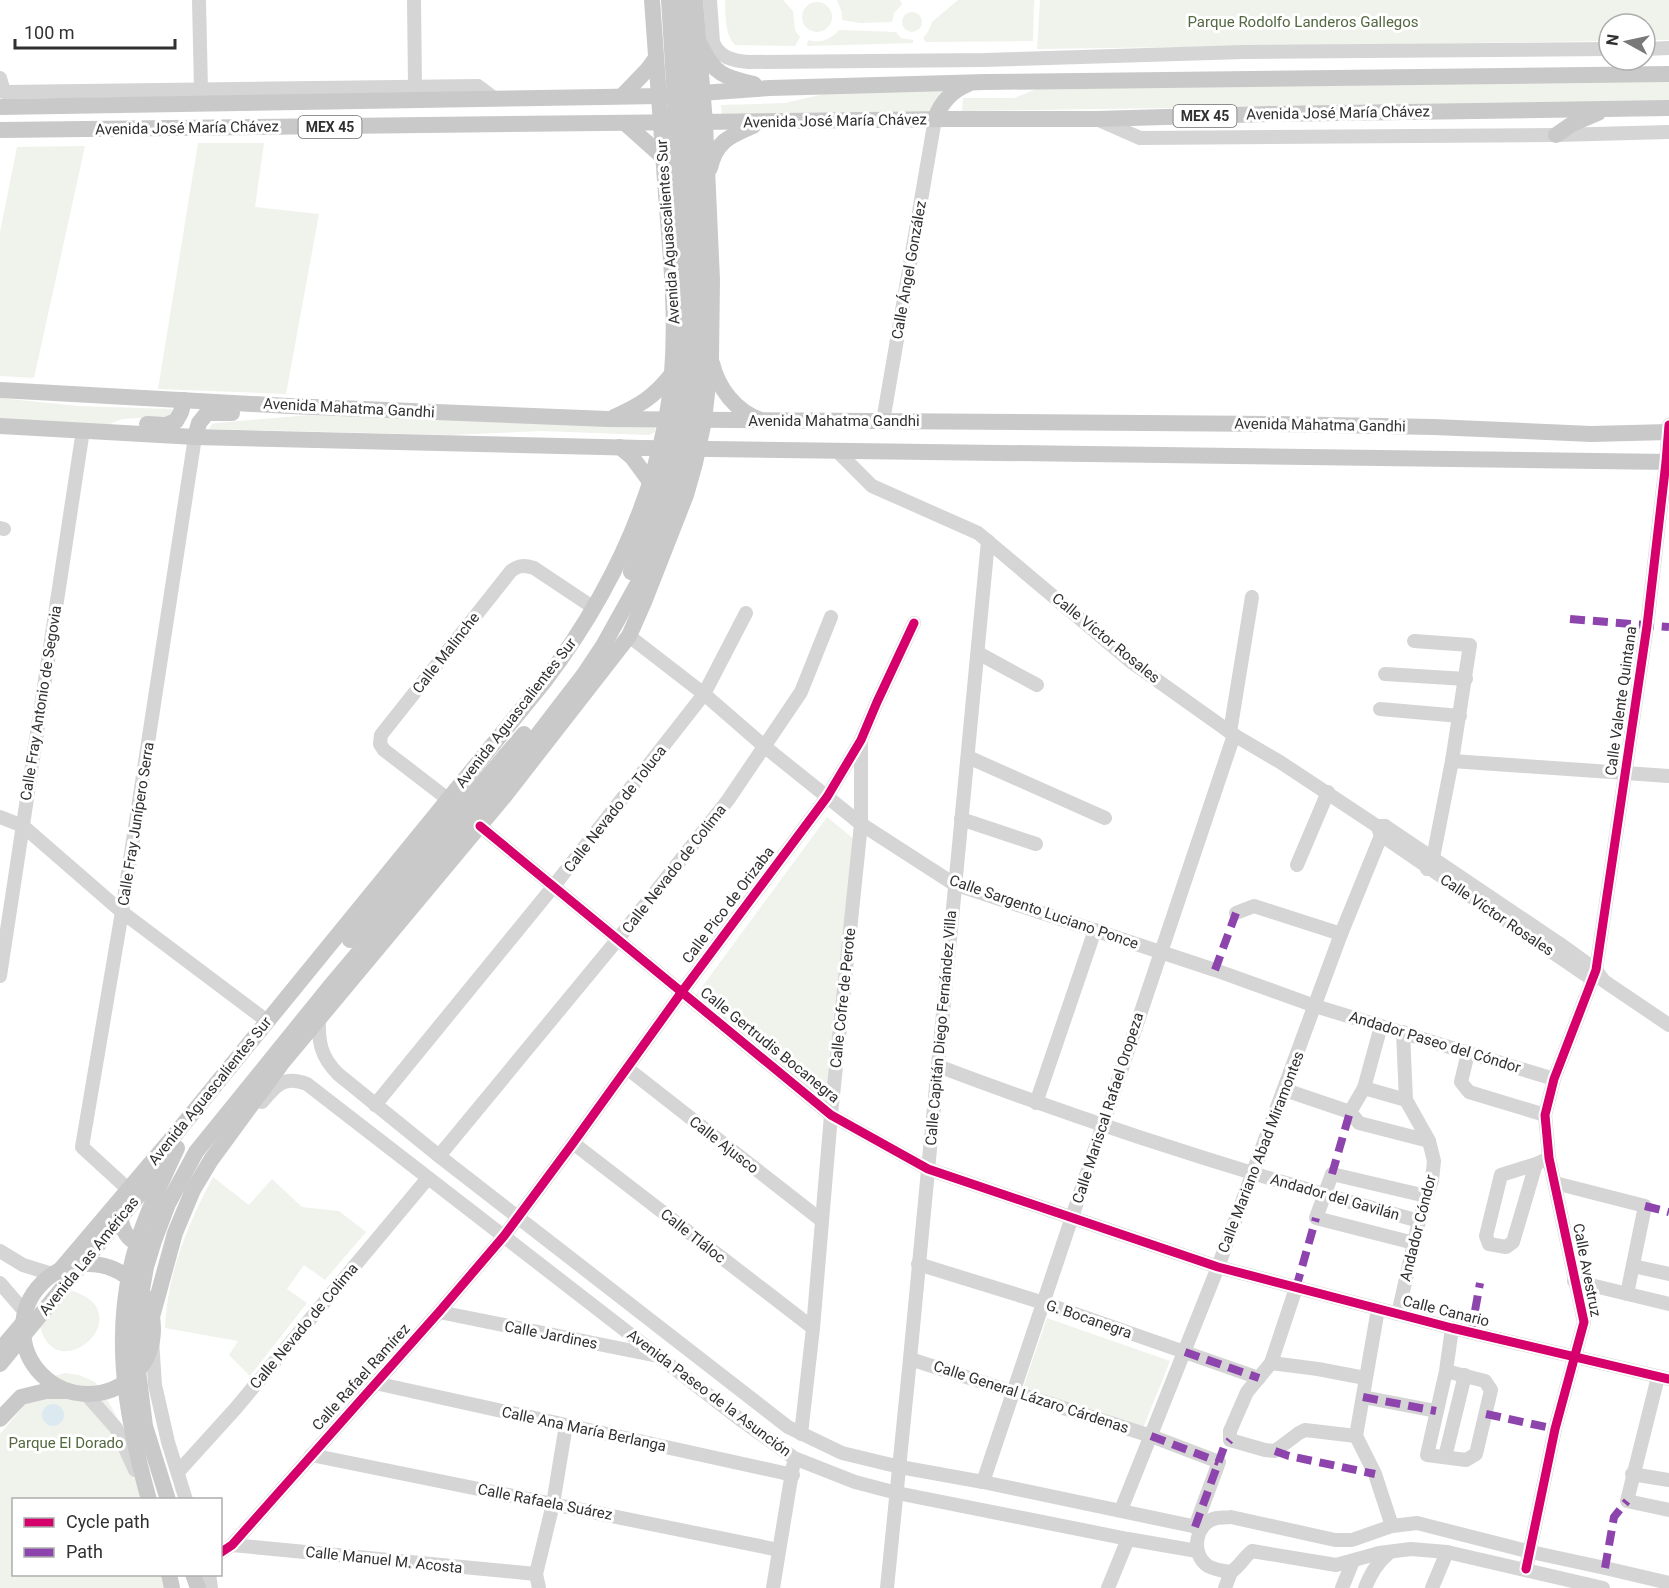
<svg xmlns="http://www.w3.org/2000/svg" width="1669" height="1588" viewBox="0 0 1669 1588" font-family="Roboto,sans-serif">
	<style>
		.green { fill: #f0f3ec }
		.water { fill: #dde9f0 }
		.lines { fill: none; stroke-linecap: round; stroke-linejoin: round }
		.minor { stroke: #d5d5d5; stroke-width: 14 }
		.major { stroke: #c9c9c9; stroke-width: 16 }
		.major-bridge { stroke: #c9c9c9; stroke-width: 16 }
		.quiet { stroke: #8e44ad; stroke-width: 8; stroke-dasharray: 15 8; stroke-linecap: butt }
		.cycleway-casing { stroke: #fff; stroke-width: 13 }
		.cycleway { stroke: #d6006c; stroke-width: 9 }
		.labels { text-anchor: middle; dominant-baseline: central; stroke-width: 6; stroke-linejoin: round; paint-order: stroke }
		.shield { fill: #fff; stroke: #6f6f6f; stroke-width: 1.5 }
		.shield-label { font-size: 14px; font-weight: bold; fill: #313131 }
		.park-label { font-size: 15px; fill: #546942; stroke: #fff }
		.street-label { font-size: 15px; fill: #313131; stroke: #fff }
	</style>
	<rect width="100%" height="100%" fill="#fff"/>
	<g class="green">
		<path d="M725,0H783L793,11L795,30L800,37L795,46L735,45C724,34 726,15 725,0Z"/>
		<path d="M837,0H900L902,4L894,13L892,22L860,23L842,20V13Z"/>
		<path d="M958,0H1034L1033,41L926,42L923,38L928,32L932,22Z"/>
		<path d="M1040,0H1669V40H1645V24H1609V41L1037,49Z"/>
		<circle cx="817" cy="17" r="15"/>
		<circle cx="912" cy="22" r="10"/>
		<path d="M839,30L896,32L901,38L913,40V43L807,46L808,40C821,44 831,39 839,30Z"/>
		<path d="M1669,74V101L962,111L963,98H1014L1046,85Z"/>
		<path d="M945,85L929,116L722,118L721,105L785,103L850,88Z"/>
		<path d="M198,143H264L255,207L319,214L286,394L158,389Z"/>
		<path d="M85,146L34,378L0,376V232L17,147Z"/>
		<path d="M0,398L78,406L172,409L171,416L122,419L105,426L0,418Z"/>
		<path d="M309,415L656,426L655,432L649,435L542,431L450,435L209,429L212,424L216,423Z"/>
		<path d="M827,817L855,840L827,1109L693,999Z"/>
		<path d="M213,1177L249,1205L272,1179L302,1207L339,1211L366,1232L325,1280L304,1265L287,1289L307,1303L250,1376L229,1355L238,1341L165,1328C167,1275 188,1223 213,1177Z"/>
		<path d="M73,1291C144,1315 51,1394 39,1321L63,1292Z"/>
		<path d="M1047,1318L1170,1361L1143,1428L1023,1388Z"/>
		<path d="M65,1373L79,1375L95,1382L111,1406L134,1451L150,1499L14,1500V1574L165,1575L168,1588H0V1434L47,1378Z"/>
	</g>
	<circle class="water" cx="53" cy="1415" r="11"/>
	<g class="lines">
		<g class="minor">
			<path d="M199,0L201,90"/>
			<path d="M414,0L415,86"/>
			<path d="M710,0L713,42C719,58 734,61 749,62L984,60L1244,52L1609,49"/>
			<path d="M1645,49L1669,48"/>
			<path d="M0,78L4,92L478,86L494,98"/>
			<path d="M1099,120L1140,138L1556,135L1669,132"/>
			<path d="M883,421L935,119"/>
			<path d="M837,451L872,486L978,533L1130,661L1234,735L1280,762L1377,826H1385L1560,944L1596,970L1604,981L1669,1025"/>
			<path d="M0,528L4,529"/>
			<path d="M629,636L704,694L765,747L861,824L954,884L1215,970L1315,1006L1554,1079"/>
			<path d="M1414,641L1470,645L1452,761L1433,858L1427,869"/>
			<path d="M978,653L1037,685"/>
			<path d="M1385,674L1466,679"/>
			<path d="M1380,709L1460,716"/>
			<path d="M1230,732L1252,597"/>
			<path d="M968,757L1105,818"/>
			<path d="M1452,761L1669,776"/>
			<path d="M449,800L384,750L380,744L381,735L511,571C519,565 524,565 534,568L594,608"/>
			<path d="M0,817L23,826L122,912L267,1021"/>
			<path d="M961,819L1036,844"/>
			<path d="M480,826L831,1115L928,1169L1218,1267L1452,1328L1669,1379"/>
			<path d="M1378,828L1381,835L1593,980"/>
			<path d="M1297,865L1328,792"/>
			<path d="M1236,913L1254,906L1341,934"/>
			<path d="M0,976L83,430"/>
			<path d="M319,1019C318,1042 321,1057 338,1074L439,1156L788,1427L842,1453L900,1467L983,1482L1202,1528"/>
			<path d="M1468,1053L1461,1082L1469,1092L1545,1115"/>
			<path d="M938,1066C1096,1126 1257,1177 1419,1221"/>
			<path d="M628,1069L821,1220"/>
			<path d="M1364,1088L1406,1100"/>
			<path d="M1285,1090L1350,1112L1359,1123L1429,1141"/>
			<path d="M262,1102C276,1085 284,1075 307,1084L737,1417L794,1458L855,1482L897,1493L1128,1539L1197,1551"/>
			<path d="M1036,1103L1095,930"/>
			<path d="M375,1105L553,887L704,694L746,613"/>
			<path d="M1350,1112L1364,1088L1381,1026"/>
			<path d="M573,1143L813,1328"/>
			<path d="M439,1156L618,939L728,800L801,692L831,617"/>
			<path d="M1536,1164L1513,1242L1506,1247L1489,1244L1486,1236L1501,1175L1536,1164L1549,1158"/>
			<path d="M1555,1183L1645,1206L1627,1294"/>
			<path d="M129,1190L82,1147L122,912L195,437"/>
			<path d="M1414,1243L1316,1218L1332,1174L1426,1196"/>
			<path d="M0,1251L23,1265L52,1274"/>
			<path d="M918,1264L1044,1303L1259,1378"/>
			<path d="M1633,1266L1669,1274"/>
			<path d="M1574,1281L1669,1304"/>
			<path d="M0,1283L25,1312"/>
			<path d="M1296,1288L1271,1363L1247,1392L1230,1431V1440L1265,1450L1275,1451L1299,1433L1305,1430L1356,1436"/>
			<path d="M439,1312L658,1356"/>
			<path d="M1398,1314L1419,1221L1432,1180L1434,1161L1429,1141L1406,1100L1403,1032"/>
			<path d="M152,1340L155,1385L168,1442L186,1500"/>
			<path d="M910,1359L1151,1436L1219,1462L1195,1527"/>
			<path d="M1271,1363L1318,1369L1365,1378"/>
			<path d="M1446,1371L1485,1381L1491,1390L1476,1454L1466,1460L1427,1455L1446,1371L1452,1328"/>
			<path d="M1658,1377L1627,1501L1669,1510"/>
			<path d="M375,1383L793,1475"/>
			<path d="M86,1394L116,1428L135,1470"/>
			<path d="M1363,1397L1436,1411"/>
			<path d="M801,1434L813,1328L831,1115L861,824V740"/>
			<path d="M1356,1436L1378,1309"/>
			<path d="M1356,1436L1375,1474L1392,1526"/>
			<path d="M311,1455L779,1550"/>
			<path d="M1445,1457L1465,1375"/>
			<path d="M178,1472L236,1408L428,1178"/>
			<path d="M1632,1474L1669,1480"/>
			<path d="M983,1482L1234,735"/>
			<path d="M1121,1510L1218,1267L1341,934L1385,826"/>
			<path d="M232,1545L536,1574"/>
			<path d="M220,1553L232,1545L439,1312L504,1236L573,1143L681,993L827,797L861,740L877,702L914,623"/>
			<path d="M1526,1569L1555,1429L1584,1322L1549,1158L1545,1115L1554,1079L1596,970L1647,626L1666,462L1669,425"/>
			<path d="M209,1574L211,1588"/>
			<path d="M539,1588L536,1574L553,1504L566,1425"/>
			<path d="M773,1588L793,1466"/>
			<path d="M887,1588L910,1359L988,541"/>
			<path d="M1108,1588L1128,1539"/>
			<path d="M1225,1588L1231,1572"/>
			<path d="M1342,1588L1353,1561"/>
			<path d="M1365,1588C1371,1573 1377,1563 1390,1552"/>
			<path d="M1432,1588L1447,1552"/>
			<path d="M1603,1588L1447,1552L1411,1549L1379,1553L1336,1565L1252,1551C1244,1557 1240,1566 1231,1572C1223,1571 1215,1570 1208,1566C1190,1554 1195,1522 1217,1518C1221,1517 1226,1518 1231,1517L1335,1540H1352L1392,1526L1417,1523L1531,1552L1605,1568L1669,1583"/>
		</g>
		<g class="major">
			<path d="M701,46C713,74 726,78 754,84"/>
			<path d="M622,96L648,69L656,58"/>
			<path d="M0,107L602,97L659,96L770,88L986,82L1669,74"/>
			<path d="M935,119C941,102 951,91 968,84"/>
			<path d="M626,124L664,158"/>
			<path d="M0,130L950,119H1097L1268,114L1669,108"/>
			<path d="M1556,135L1572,124L1598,113"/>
			<path d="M710,168C716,141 730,136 753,126"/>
			<path d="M712,363C718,388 736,412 761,420"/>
			<path d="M0,390L289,406L608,419L1277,424L1434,427L1591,434L1669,432"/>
			<path d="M614,417C639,406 654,397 672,374"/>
			<path d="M147,424L166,425L176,421L181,412L184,400"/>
			<path d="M0,426L195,437L642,448L1669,462"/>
			<path d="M195,437L199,423L207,413H232"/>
			<path d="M620,447L632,457L651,483"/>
			<path d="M350,940L506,755"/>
			<path d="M122,1208C118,1228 128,1245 149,1245"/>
			<circle cx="88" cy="1329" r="65"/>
			<path d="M61,1269L173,1137L544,682C603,604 647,517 666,421C679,350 673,279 667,208C662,139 657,69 652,0"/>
			<path d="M152,1317L175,1233L193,1190L211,1160L282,1063L503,798L629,636L644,602L686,495L695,463L704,421L711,357L712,280L705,123L695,0"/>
			<path d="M0,1350L23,1323"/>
			<path d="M0,1419L21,1397L46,1391H64"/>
			<path d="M169,1574L172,1588"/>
			<path d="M193,1574L198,1588"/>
		</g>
		<g class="major-bridge">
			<path d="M631,572L655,510L671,458L685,379L687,296L669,0"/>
			<path d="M506,755L524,734"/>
			<path d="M0,1364L162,1167"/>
			<path d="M149,1500C125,1413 110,1329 138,1241C148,1209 163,1178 177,1148"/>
			<path d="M168,1500L145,1426L137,1363L139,1306L146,1267L154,1241L168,1204L196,1152L332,984L490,797L585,673L603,646L637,585L676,488L689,435L701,355L700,294L684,0"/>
		</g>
		<g class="quiet">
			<path d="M1570,619L1669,627"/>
			<path d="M1215,970L1236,913"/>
			<path d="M1332,1174L1350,1112"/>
			<path d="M1645,1206L1669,1212"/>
			<path d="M1296,1288L1316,1218"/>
			<path d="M1471,1333L1480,1283"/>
			<path d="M1185,1352L1259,1378"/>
			<path d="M1363,1397L1436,1411"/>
			<path d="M1486,1414L1555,1429"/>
			<path d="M1151,1436L1219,1462"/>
			<path d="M1275,1451L1289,1456L1375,1474"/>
			<path d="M1195,1527L1224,1447L1230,1440"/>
			<path d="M1605,1568L1614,1517L1627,1501"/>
		</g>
		<g class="cycleway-casing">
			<g id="cycleway">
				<path d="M480,826L831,1115L928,1169L1218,1267L1452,1328L1669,1379"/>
				<path d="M220,1553L232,1545L439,1312L504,1236L573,1143L681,993L827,797L861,740L877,702L914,623"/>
				<path d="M1526,1569L1555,1429L1584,1322L1549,1158L1545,1115L1554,1079L1596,970L1647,626L1666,462L1669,425"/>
			</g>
		</g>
		<use href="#cycleway" class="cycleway"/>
	</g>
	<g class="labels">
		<g class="shield">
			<rect x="1173.5" y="105" width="63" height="22" rx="4.5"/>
			<rect x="298.5" y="116" width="63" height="22" rx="4.5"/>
		</g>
		<g class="shield-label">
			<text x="1205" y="116">MEX 45</text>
			<text x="330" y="127">MEX 45</text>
		</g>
		<g class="park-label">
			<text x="1303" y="22">Parque Rodolfo Landeros Gallegos</text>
			<text x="66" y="1443">Parque El Dorado</text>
		</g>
		<g class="street-label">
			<text transform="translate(1338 113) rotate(-1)">Avenida José María Chávez</text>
			<text transform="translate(835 121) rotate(-1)">Avenida José María Chávez</text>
			<text transform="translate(187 128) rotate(-1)">Avenida José María Chávez</text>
			<text transform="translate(668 232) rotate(-94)">Avenida Aguascalientes Sur</text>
			<text transform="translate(909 270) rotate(-80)">Calle Ángel González</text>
			<text transform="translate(349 408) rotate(3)">Avenida Mahatma Gandhi</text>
			<text x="834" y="421">Avenida Mahatma Gandhi</text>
			<text transform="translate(1320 425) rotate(1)">Avenida Mahatma Gandhi</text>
			<text transform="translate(1106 638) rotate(39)">Calle Víctor Rosales</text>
			<text transform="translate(446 653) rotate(-52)">Calle Malinche</text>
			<text transform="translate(1621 701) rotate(-82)">Calle Valente Quintana</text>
			<text transform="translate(41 703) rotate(-81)">Calle Fray Antonio de Segovia</text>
			<text transform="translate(516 713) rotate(-52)">Avenida Aguascalientes Sur</text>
			<text transform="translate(615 809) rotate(-52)">Calle Nevado de Toluca</text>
			<text transform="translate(136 824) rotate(-81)">Calle Fray Junípero Serra</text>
			<text transform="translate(674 869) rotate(-52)">Calle Nevado de Colima</text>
			<text transform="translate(728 905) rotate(-53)">Calle Pico de Orizaba</text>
			<text transform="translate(1044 912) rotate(19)">Calle Sargento Luciano Ponce</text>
			<text transform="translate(1497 915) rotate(34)">Calle Víctor Rosales</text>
			<text transform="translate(843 998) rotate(-84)">Calle Cofre de Perote</text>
			<text transform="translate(941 1028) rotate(-85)">Calle Capitán Diego Fernández Villa</text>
			<text transform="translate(1435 1042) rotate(17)">Andador Paseo del Cóndor</text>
			<text transform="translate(770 1045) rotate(39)">Calle Gertrudis Bocanegra</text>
			<text transform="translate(210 1091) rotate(-51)">Avenida Aguascalientes Sur</text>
			<text transform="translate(1108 1108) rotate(-72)">Calle Mariscal Rafael Oropeza</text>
			<text transform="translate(724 1145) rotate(38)">Calle Ajusco</text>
			<text transform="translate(1261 1152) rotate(-69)">Calle Mariano Abad Miramontes</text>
			<text transform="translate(1335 1197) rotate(16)">Andador del Gavilán</text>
			<text transform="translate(1418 1228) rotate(-76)">Andador Cóndor</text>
			<text transform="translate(693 1236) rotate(38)">Calle Tláloc</text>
			<text transform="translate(89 1256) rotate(-51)">Avenida Las Américas</text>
			<text transform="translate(1587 1270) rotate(79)">Calle Avestruz</text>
			<text transform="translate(1446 1311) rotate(14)">Calle Canario</text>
			<text transform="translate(1089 1319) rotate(19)">G. Bocanegra</text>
			<text transform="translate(304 1326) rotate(-50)">Calle Nevado de Colima</text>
			<text transform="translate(551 1335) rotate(11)">Calle Jardines</text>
			<text transform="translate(361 1377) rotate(-48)">Calle Rafael Ramírez</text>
			<text transform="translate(709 1393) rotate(37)">Avenida Paseo de la Asunción</text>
			<text transform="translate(1031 1397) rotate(18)">Calle General Lázaro Cárdenas</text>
			<text transform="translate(584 1429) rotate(12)">Calle Ana María Berlanga</text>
			<text transform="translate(545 1502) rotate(11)">Calle Rafaela Suárez</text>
			<text transform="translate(384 1560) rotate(6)">Calle Manuel M. Acosta</text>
		</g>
	</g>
	<rect x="12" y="1498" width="210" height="78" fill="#ffffff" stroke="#adadad" stroke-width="1.5"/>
	<rect x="24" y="1518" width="30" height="9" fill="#d6006c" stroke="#adadad" stroke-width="1.5"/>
	<text x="66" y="1528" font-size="18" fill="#313131">Cycle path</text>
	<rect x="24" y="1548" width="30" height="9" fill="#8e44ad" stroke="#adadad" stroke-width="1.5"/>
	<text x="66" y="1558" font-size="18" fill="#313131">Path</text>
	<g transform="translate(1627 42) rotate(278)"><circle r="28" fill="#ffffff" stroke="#adadad" stroke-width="1.5"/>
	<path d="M0-4.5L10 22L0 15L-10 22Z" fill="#797979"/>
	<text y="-9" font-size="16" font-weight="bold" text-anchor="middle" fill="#313131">N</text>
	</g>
	<path d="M15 39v9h160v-9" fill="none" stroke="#313131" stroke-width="3"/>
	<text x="24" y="39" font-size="18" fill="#313131" stroke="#ffffff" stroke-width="4.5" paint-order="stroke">100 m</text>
</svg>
